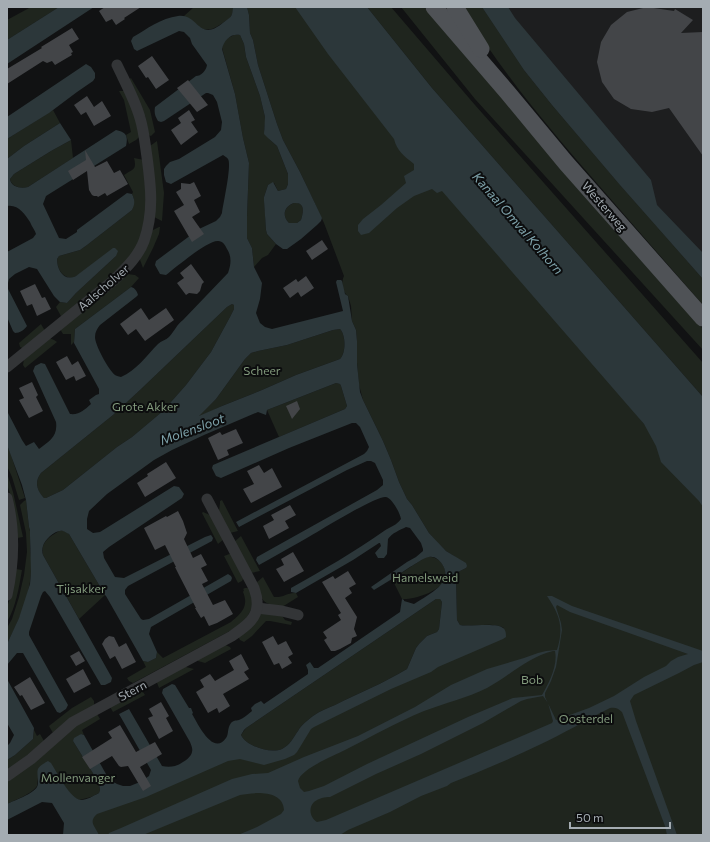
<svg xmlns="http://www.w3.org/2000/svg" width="710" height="842" viewBox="0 0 710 842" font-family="Commissioner,sans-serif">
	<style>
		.built { fill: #1d1e1f }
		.green { fill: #1f251e }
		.water { fill: #2c373a; fill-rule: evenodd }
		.building { fill: #434548 }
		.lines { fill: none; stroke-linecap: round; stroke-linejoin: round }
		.street { stroke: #333537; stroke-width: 11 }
		.primary { stroke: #4f5256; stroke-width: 17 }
		.labels { text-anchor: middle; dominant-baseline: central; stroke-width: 4; stroke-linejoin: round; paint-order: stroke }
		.street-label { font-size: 12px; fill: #a4acb2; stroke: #0c0d0e }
		.park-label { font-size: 12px; fill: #839b7d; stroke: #0c0d0e }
		.water-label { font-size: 13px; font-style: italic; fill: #7ea2aa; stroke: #0c0d0e }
	</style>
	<rect width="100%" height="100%" fill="#111213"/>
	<path class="built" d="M472,7H703V291Z"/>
	<g class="green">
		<path d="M31,7H59L7,40V20Z"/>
		<path d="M194,7H233C233,10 233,14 231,16C230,19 229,18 227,20C219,25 211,33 201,28C195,25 191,18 184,16Z"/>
		<path d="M247,7H303L703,496V835H93L85,820L94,814L236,757L276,759L314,725L504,628C492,621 473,628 460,625L457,620L456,578L458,572L466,568L454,556L446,551L438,543L429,533L412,505L407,499L399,482L391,460L383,441L363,400L359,385L357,363V341L356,330L352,321L351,306L348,296C342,292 341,282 344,276L324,223L300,172L283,140L277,124L258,65L253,40L250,33L249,15Z"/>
		<path d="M367,7H391L475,105L703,363V397L432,88Z"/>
		<path d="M401,7H424L595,206L703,329V350L475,99Z"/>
		<path d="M462,7H482L524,70L552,105L620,185L703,279V305C667,264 631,222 595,181C547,126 500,70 462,7Z"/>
		<path d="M234,35H240L244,44L246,57L260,96L265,117V123L264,130L269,139L277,146L288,174V184L286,189L278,191L274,183L268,185L264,197L266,230L267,234L276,244L268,255L262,258L254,267L252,248L247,238V216L249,163L243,138L235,94L222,48C223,41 227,38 234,35Z"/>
		<path d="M131,78L150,110L155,132L151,136L148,135L128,80Z"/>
		<path d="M119,91H125L131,103L141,135L136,140L129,144L126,135L131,132L124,100Z"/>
		<path d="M53,110L60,123L24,146L7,159V139Z"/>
		<path d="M71,140L73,158L28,187C21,189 12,187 10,179L14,174L51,151Z"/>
		<path d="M157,141L164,193L162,221L154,217L150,146Z"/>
		<path d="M134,158L144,160L147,209L139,243L123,266L62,318L56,307L60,302L67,303L76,293L116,256L72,278C62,278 57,268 57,259L59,256L80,250L87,245L132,210L134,199L132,194L133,192L124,175C133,169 137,170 134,158Z"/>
		<path d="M294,203C306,202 303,213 301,220L297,223H289C281,215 285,206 294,203Z"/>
		<path d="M159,227H160L159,234L153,248L143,268L139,257L151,231Z"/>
		<path d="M127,274L135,275L139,278L131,287L75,329L74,342L71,345V334H63L60,329Z"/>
		<path d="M232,304L234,305V309L230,317L211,352L186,385L163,411L132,437L117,447L63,490L46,498H44C37,491 34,482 41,473L113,415L140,390L227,307Z"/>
		<path d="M41,324L45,331L24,349L20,347L19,343Z"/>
		<path d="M340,329C346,335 346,353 340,359L296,375L262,390L222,406L199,417V415L216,399L245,359L251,353L258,351L287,345L333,330Z"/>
		<path d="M49,338L54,340L57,342L25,368L23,365L24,359Z"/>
		<path d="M336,383L340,384L341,386L347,406L345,409L279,437L267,410Z"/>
		<path d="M7,445L11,455L25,498L19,500L12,477L7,466Z"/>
		<path d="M7,473L13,492L23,537L17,538L11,496L7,485Z"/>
		<path d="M26,500L29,527C31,532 30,542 30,548C31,557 32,565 31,573C29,599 18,622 7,644V628L12,619L19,597L24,575L27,552L26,533L20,505L24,501Z"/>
		<path d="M222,500L238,531L230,533L219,511L220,503V501Z"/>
		<path d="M203,512L210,515L224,539L218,544L202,513Z"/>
		<path d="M59,531H64L69,534L105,595L79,619L43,555C40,543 49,537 59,531Z"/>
		<path d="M241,536L260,571L251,573L234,542Z"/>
		<path d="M232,553L244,577L242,581L238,583L224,556Z"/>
		<path d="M426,557C439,554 450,570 444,581C438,592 413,600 402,599L392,579Z"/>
		<path d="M16,569L22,570C19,587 16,607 7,622V607L10,598Z"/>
		<path d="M263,577L274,597C283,598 288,592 296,593L298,597L282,607C261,603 263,602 256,583Z"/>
		<path d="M245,588H250C256,604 251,613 241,625L133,683L129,681L127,678L146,667L143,661L148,662L156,658L157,652L163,658L231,622C242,613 249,606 243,592L244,590L243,589Z"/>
		<path d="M436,599H440L442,602L439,629L437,632L427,636L419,644L416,648L407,669C384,683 359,693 335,705C328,708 320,711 313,716C308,720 301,725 298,731C293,738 290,745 282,749C270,754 246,746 241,735L246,728Z"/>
		<path d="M262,613L281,614L285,620L292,622L291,625L270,621H266L252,636L244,642L240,640L238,636Z"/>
		<path d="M223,644L230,647L231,649L205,663L198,661V658Z"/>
		<path d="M182,666L194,669L159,688L156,680Z"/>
		<path d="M137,690L143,692L145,695L113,712L109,705Z"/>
		<path d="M91,697L94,701V705L53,733L49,726L72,708Z"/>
		<path d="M97,714L100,719L82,730L84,735L81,734L73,741L99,783L100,790L99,793L91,797L79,800L74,798L70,793L38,778L37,786C30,795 17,799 7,804V781L80,721Z"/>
		<path d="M34,730L37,736L40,734L44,741L7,772V760L15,755L33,739Z"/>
	</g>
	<g class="water">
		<path d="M59,7H94L7,64V40Z"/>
		<path d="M233,7H247L249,15L250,33L253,40L258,65L277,124L283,140L300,172L322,218L321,221L317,225L301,239L287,249H283L276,244L267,234L266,230L264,201V197L268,185L273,182L278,191L286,189L288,184V174L277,146L269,139L264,134L265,117L260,96L246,57L244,44L240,35C231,33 224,40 222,49L235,94L243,138L249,163L247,216V238L252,248L254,267L262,283L260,299L256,313L260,323L265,327L272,329L343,311L336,282L337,280H341L342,281L345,294L348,296L352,321L356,330L357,341V364L360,392L363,400L383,441L391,460L399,482L407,499L412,505L429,533L446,551L466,563L467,566L466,568L458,572L456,578L457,620L460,625C469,627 497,622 503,628C506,630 506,634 506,637L503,639L438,667L431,672L391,689L314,727L311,729L297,752L294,755L285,759L264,765L240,759L228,761L146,797L97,814C88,822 95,826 99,835H63L64,823L52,803L42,802L7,820V804C15,800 33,794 37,787C38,785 38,783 38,781C37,768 36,768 48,761L51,763C57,772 70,799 81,800C87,800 93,796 99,793L100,790L99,783L73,741L74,738L81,734L84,735L106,774L112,781L117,784L123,786H130L140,782L149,776L151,770L119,714L129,709L162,766C166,767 171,767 175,766C181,764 191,758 192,752C193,748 191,745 190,742L162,693L163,689L172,684L175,685L189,708H191L193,713L192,714C197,722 213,757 226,738C229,734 227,728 231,723C234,720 235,721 239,720C244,718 248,714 252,711L251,708L255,704L261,701L264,704L308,674V670L306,665L310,662L314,668H318L400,612L402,599L404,600V601L414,604C427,595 455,583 442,564C439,560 435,556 429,557C423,558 416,564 410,567C398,575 386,583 374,590L371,587L407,562L416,557L423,551V549L421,543L410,528L406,527C400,530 392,533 388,539L387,554L384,558H378L375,553L381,546L380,543H379L353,560L296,593L291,592V588C323,570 354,552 384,531C390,527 397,525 401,519C400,513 392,498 386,497C376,495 313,535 300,542C286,550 273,557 259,565L256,560L257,557L377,490L383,485V480L375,463L371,461H367L347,470L239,527L236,522L364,454L367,451L369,447L360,427L356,423H352L289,448L221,478L216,476L212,468L213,465L345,409L347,406L341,386L340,384L336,383L267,410L266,415L258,412L204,435L172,450L154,460L107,494L89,511L87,519V529L93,533L100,532L174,486L179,487L184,494L182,498L109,547L103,552L104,558L115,577L124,578L205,537L211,535L213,538L212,541L128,586L125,590V594L141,619L143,620L149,619L228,574L231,576L232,578L231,581L151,627L149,634L157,652L156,658L148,662L143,661L106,596L105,595L69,534C68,534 64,531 63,531C56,529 45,539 43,546C42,549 42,552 43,555L112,678L111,682L105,685H101L50,597L45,591L43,592L41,596L29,632V635L68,705L66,709L60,713L57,712L23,653H17L7,665V644L19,618L30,584L31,572L30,536V530L29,527L26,500L22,485L7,445V411L22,440L26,446L34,442L39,449C49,441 58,437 56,422L33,371L35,366L41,363L45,364L70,414C80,415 84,410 91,404L89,400L96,395L99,394V389L74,343L75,329L131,287C135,288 137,291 138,295L136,297L100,325C97,329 95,332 95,337C95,345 108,369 115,375C116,376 118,376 121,377C136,371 147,355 158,344C161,341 166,340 169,337C174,332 177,324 183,320L228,273C231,264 232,257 227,249C225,245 223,241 218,241C208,240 175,268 166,275L160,274L155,265L156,261L199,229L216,221L220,217L222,213C223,204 232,165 228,159C227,157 224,156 223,155L171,184L166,182L164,175V169L166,166L170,162L179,159L215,137L221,130L222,122L217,102L213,95L208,93H206L164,121L161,122L158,121C155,116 154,113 155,107L196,76C201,76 206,71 207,65L192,44L190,38L184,32L179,31L177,32L137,51L134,49L131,41L133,37C147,29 161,18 178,16C199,13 198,44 224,22C232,16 232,17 233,7ZM294,203C306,202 303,213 301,220L297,223H289C281,215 285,206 294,203ZM232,304L234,305V309L230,317L211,352L186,385L163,411L132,437L117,447L63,490L46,498H44C37,491 34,482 41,473L113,415L140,390L227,307ZM340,329C346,335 346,353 340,359L296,375L262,390L222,406L199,416L216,399L245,359L251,353L258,351L287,345L333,330ZM436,599H440L442,602L439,629L437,632L427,636L419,644L416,648L407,669C384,683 359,693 335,705C328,708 320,711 313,716C308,720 301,725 298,731C293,738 290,745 282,749C270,754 246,746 241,735L244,730L246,728Z"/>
		<path d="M295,7H367L432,88L703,397V507L699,501L661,462L656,446L644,424L442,191L437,193L432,189L414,196L397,208L369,233L361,235L358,231V225L363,219L381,205L406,183L404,176L414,170V164C404,156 397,151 394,139L328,54Z"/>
		<path d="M482,7H508L515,18L651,180L657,205L703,253V279L620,185L552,105L524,70Z"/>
		<path d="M86,64L91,67L95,73V78L93,81L77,92L49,113L7,139V117Z"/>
		<path d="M60,123L71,140L51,151L14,174L10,179C11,187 21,189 28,187L116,130C127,132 128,137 126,146L46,196L43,204L59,238L66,239L77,232V230L127,193L132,194C135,200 135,204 132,210L87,245L80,250L59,256L57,259C57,270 64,282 76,276L113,248H115L118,251L116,256L76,293L67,303L60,302L54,296L37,269L29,267L15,274L9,279L7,287L27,326C24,330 20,333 15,333L13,331L7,317V252L33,238L36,234C35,230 32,227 30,222C25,214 18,204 7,206V159L24,146Z"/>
		<path d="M547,596H552L572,606L703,651V662L694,665L679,673L634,695L630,701L636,721L677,835H667L665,826L622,712C618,708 615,707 610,708C586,720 563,734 539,745C510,759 481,771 451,783L447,786L421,796L390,812L348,830L340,835H293L287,834L282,835H238L257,827L281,814L284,810C283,790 255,792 240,795L143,835H108L109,833L121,828L232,779L252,774L268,773L304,757L358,736L415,707L451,685L487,669L524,658L538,653L546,651L557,650C564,628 560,615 547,596ZM557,605L570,612L688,654L678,657L671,661L666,666L644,677L614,696L589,708L556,720L545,697V693L551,681L556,667L562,630L561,623L556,607ZM553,651H555C558,665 549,683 542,695L513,698L468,717L367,764L324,786L309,791L304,792L300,788L298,781C301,769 333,756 345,750C371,737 397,722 424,711C445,703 467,698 487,688C509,676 528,657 553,651ZM543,696L548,703L553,721L552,723L326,820L317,822C310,818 308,808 314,802C319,798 325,797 330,797L376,774L421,754L483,723L521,701L527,699Z"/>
		<path d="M7,679L34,728L33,739L15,755L7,760V746L10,743L14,735L7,723Z"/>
	</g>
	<g class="building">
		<path d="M105,7H141L124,18L125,19L116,25L112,19L106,22L99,11Z"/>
		<path d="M647,7L674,11L675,9L693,20L681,33L703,32V156L669,108L652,112L631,109L614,99L602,82L597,62L601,42L611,25L627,12Z"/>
		<path d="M72,28L79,39L69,45L73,52L71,53L72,55L55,65L52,61L47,63L43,61L7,84V69L42,48L41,47Z"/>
		<path d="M152,56L169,80L156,89L148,77L146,78L138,66Z"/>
		<path d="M188,80L208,105L197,112L177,88Z"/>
		<path d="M87,96L94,107L102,101L111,116L94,126L86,112L81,115L74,105Z"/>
		<path d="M189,110L195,120L191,122L198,132L181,145L171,130L181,123L178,118Z"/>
		<path d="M85,150L95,167L107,161L114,173L120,170L128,184L107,196L105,193L98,197L97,196H94L92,195L89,190L87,171L73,180L68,171L86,160Z"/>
		<path d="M194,182L201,196L194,200L200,212L192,217L204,234L192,242L174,211L184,205L176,192L181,189V183L190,184Z"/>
		<path d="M322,240L328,249L312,260L306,251Z"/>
		<path d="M191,264L204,282L202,284L200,291L197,294L189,293L186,295L177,283L184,278L180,273Z"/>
		<path d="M306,276L314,288L301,297L298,292L290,298L283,288L296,279L298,282Z"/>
		<path d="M35,284L42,298L45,297L51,309L37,316L32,304L27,306L20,291Z"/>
		<path d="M141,308L149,320L166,308L174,320L145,341L136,329L128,335L120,324Z"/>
		<path d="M67,356L72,365L78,361L86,376L76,381L74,376L66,380L56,362Z"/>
		<path d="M32,382L38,395L36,397L43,411L29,418L19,400L24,398L19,388Z"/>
		<path d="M297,401L300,409L292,419L286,406Z"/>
		<path d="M236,429L243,443L227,450L229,455L218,460L208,438L220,432L222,435Z"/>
		<path d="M166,462L176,478L145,497L137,483L148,476L147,474Z"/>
		<path d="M259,465L264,473L272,468L282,487L251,503L243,489L254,484L247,471Z"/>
		<path d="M290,505L296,515L285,521L289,528L269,539L263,526L274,520L271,515Z"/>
		<path d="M178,511L183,521L187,533L184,539L193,558L201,554L207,565L201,568L208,581L202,584L213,605L225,600L233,614L217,623L209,626L204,616L201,618L195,608H196L179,575L175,567H176L165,545L155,550L144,528L166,516L167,517Z"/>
		<path d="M293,552L304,571L284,582L276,569L284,565L281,559Z"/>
		<path d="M348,571L356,584L349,588L352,593L345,598L357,617L354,629L357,636L352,638L351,643L340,649L335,651H331L324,640L327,638L323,632L341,620L338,615L341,613L322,582L333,576L335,579Z"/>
		<path d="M109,636L114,637L119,647L126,643L136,662L122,669L115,656L110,659L102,644L105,639Z"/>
		<path d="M273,636L278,645L286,641L293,654L288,657L292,663L282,669L279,663L274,665L262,642Z"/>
		<path d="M79,651L85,661L76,666L70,656Z"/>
		<path d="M241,654L249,669L244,672L249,679L223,694L230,706L219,713L217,708L208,713L196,692L204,687L200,680L210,674L215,681L234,670L229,661Z"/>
		<path d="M83,669L91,684L74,693L66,679Z"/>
		<path d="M30,677L45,703L31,710L22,695L20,696L14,687Z"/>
		<path d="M161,702L169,716L166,718L173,731L159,739L148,718L153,716L149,709Z"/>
		<path d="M120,725L136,752L155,742L162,754L140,767L151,786L143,791L128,766L121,767L119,766L112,756L90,769L82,757L112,738L108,732Z"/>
	</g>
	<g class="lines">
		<g class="street">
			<path d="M7,367L114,280C125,269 138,257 144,241C154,212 151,187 147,157C145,144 144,131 140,118C135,100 125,82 117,65"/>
			<path d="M7,498C15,530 14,563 7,595"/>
			<path d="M257,608L282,611L298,615"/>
			<path d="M7,776L31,759L73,722L232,636C245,627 259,618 257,601C257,596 255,592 254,588L207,499"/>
		</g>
		<g class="primary">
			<path d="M434,7L508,93L566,163L703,318"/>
			<path d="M455,7L481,49"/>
		</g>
	</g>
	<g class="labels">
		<g class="street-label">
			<text transform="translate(605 206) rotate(49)">Westerweg</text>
			<text transform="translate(103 287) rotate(-41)">Aalscholver</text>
			<text transform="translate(132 690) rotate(-28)">Stern</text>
		</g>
		<g class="park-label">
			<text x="262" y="370">Scheer</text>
			<text x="145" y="406">Grote Akker</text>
			<text x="425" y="577">Hamelsweid</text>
			<text x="81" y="588">Tijsakker</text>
			<text x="532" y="679">Bob</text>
			<text x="586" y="718">Oosterdel</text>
			<text x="78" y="777">Mollenvanger</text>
		</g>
		<g class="water-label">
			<text transform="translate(518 223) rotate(49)">Kanaal Omval Kolhorn</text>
			<text transform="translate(192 429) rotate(-20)">Molensloot</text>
		</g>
	</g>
	<rect width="710" height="842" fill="none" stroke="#a4acb2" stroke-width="16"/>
	<path d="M570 822v6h100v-6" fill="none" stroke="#a4acb2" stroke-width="2"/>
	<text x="576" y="822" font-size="12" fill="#a4acb2" stroke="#0c0d0e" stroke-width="3" paint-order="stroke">50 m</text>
</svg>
